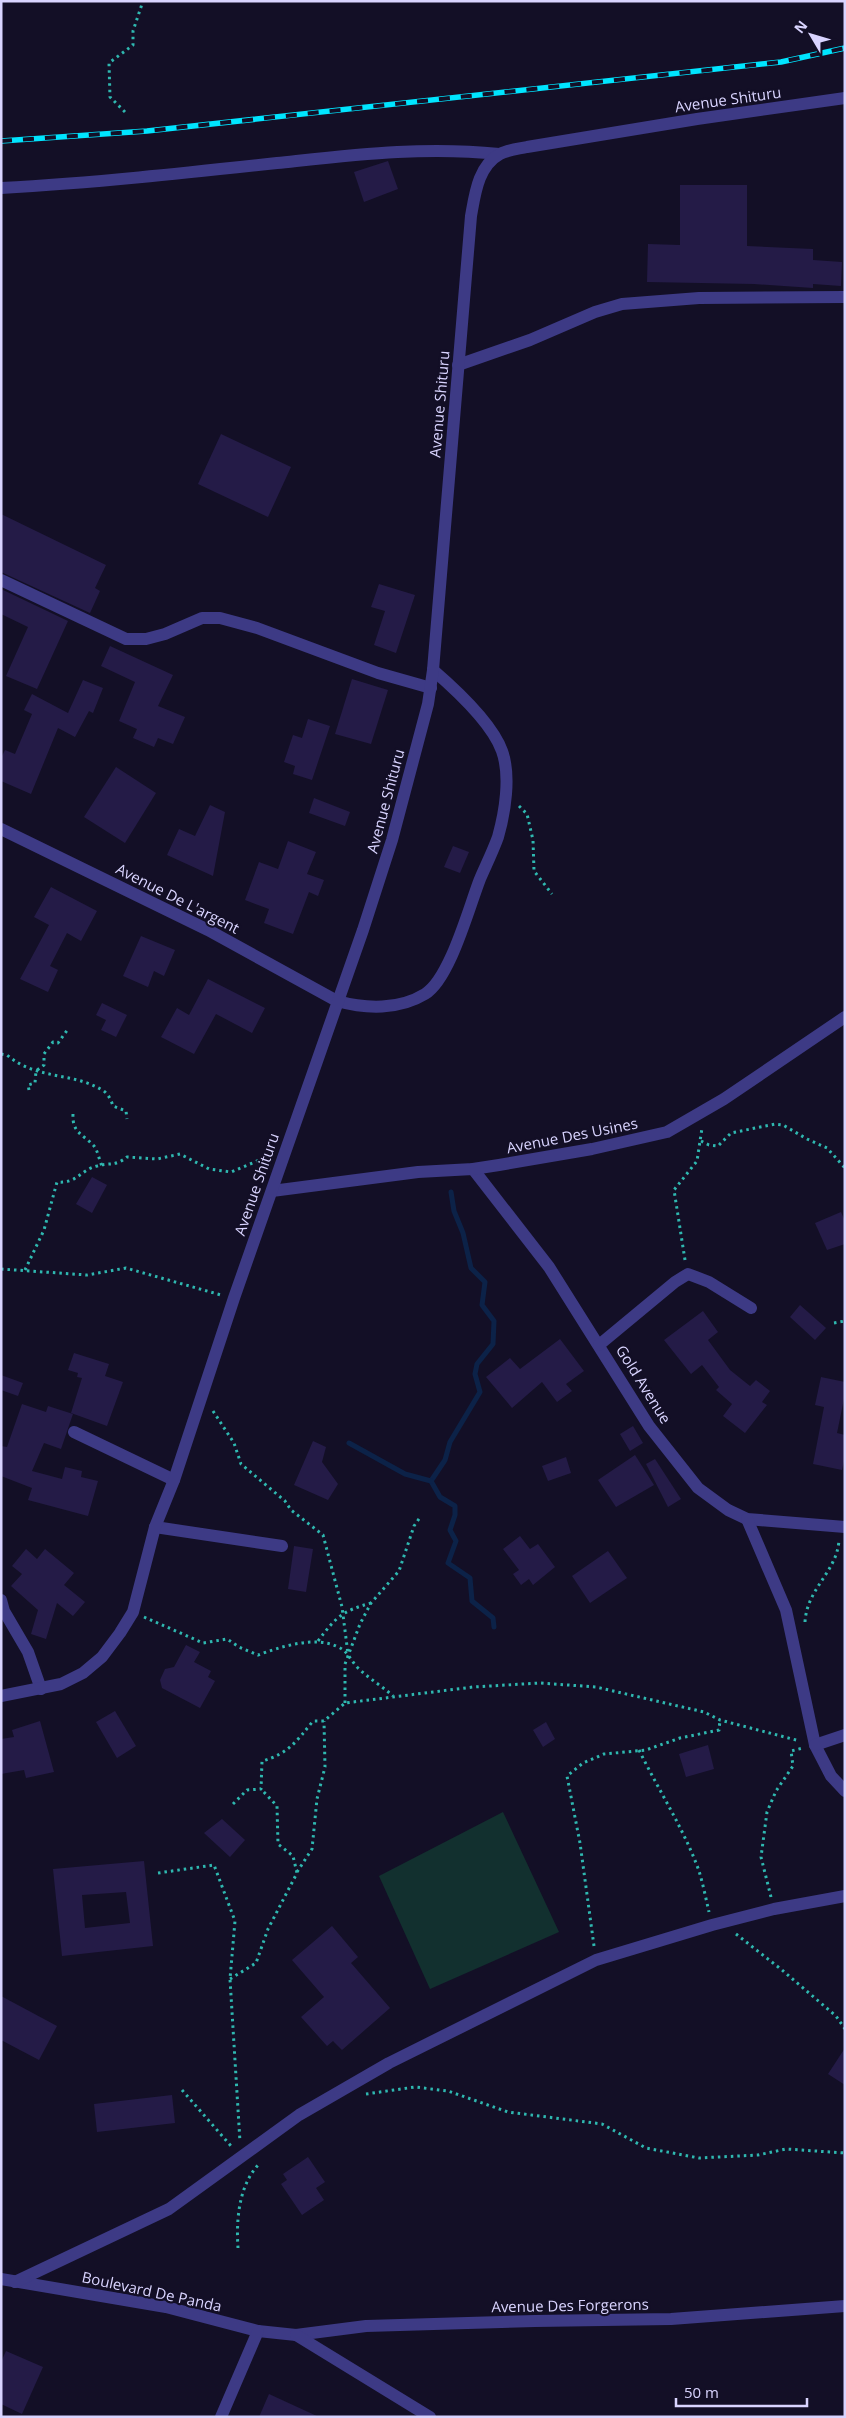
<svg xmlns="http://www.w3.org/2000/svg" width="846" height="2418" viewBox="0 0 846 2418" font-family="'Open Sans',sans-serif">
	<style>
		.green { fill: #12302f }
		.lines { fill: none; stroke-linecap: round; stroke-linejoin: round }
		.stream { stroke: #0c2248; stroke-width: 5 }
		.building { fill: #241b47; fill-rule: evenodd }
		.path { stroke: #2fb8b0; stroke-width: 3; stroke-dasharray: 2.5 4; stroke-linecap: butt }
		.minor { stroke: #3d3a85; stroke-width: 12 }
		.rail-casing { stroke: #00e5ff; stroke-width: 5.5 }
		.rail { stroke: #130f26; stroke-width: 4; stroke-dasharray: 11; stroke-linecap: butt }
		.labels { text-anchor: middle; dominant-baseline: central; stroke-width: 4.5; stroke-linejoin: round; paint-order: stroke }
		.street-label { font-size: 15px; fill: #d9d4ff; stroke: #130f26 }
	</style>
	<rect width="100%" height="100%" fill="#130f26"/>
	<path class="green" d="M503,1812L559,1932L430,1989L379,1876Z"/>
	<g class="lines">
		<g class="stream">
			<path d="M451,1192L454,1211L463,1233L471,1268L485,1282L482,1305L494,1321L493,1344L477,1364L475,1374L480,1392L450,1442L445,1460L431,1481L440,1497L455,1506V1515L450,1530L456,1541L448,1563L470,1578L472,1601L493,1618L494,1627"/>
			<path d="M349,1443L405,1474L431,1481"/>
		</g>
	</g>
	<g class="building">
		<path d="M388,161L398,189L364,202L354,172Z"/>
		<path d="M680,185H747V246L813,249V260L842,262L841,286L813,284V288L754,284L647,282L648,244L680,245Z"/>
		<path d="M221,434L291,467L268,517L198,484Z"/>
		<path d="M1,514L106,565L95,588L100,591L90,613L1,572Z"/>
		<path d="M379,584L415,595L396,653L374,645L385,611L371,607Z"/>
		<path d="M1,589L68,621L37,689L6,676L28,627L1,614Z"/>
		<path d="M110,646L173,675L158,706L185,717L173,744L158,738L154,747L133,738L137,729L119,721L135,682L101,666Z"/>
		<path d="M352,679L388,690L371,744L335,734Z"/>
		<path d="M83,680L103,688L93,713L89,711L75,737L58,728L31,794L1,781V758L5,750L15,754L32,714L24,710L32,694L68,713Z"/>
		<path d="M308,719L330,726L312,780L293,774L295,766L284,762L293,735L302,738Z"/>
		<path d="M116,767L156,793L125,843L84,817Z"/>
		<path d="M314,798L350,812L345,826L309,813Z"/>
		<path d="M210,805L225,812L213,876L167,855L179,829L195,836Z"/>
		<path d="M288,841L316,852L307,874L324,880L318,896L309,892L293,934L264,923L269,909L245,900L259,862L278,869Z"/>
		<path d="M453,846L469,852L460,873L444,867Z"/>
		<path d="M51,887L97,911L81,941L67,933L50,966L58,970L48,992L20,979L49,925L34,917Z"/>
		<path d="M141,936L175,950L164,976L154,971L148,987L123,976Z"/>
		<path d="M208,979L265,1008L252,1033L216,1014L194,1054L161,1037L177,1008L189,1015Z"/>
		<path d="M102,1003L127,1015L116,1037L101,1030L106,1020L96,1015Z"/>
		<path d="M92,1177L107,1185L92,1213L76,1204Z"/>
		<path d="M841,1212L845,1221V1244L827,1250L815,1223Z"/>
		<path d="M800,1305L826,1328L815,1340L790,1317Z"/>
		<path d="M703,1311L718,1332L708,1340L730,1370L750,1386L756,1380L770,1391L762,1402L767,1405L745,1433L723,1416L732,1404L716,1390L719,1387L702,1365L691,1374L664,1340Z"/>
		<path d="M560,1339L584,1371L566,1384L572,1391L557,1402L542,1382L512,1408L486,1377L510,1358L520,1369Z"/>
		<path d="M74,1353L109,1364L105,1376L123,1382L107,1426L71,1413L82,1378L77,1377L78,1373L68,1370Z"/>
		<path d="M1,1375L23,1383L18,1396L1,1390Z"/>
		<path d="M821,1377L845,1382V1394L837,1433L845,1435V1457L842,1470L813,1464L824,1407L815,1405Z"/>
		<path d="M22,1404L46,1412L48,1406L73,1414L61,1449L44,1443L32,1471L62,1479L65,1467L82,1471L81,1477L98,1481L88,1516L28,1500L32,1488L1,1476V1446L7,1447Z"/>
		<path d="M633,1426L643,1443L630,1451L620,1434Z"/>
		<path d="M313,1441L326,1447L322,1462L338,1484L328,1500L294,1485Z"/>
		<path d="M635,1455L654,1485L616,1507L598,1480Z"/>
		<path d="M566,1457L571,1473L548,1481L542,1466Z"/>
		<path d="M655,1459L681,1499L668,1507L646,1464Z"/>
		<path d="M520,1536L530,1549L538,1544L555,1567L533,1585L529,1579L521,1585L513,1574L519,1570L503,1549Z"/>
		<path d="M294,1546L313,1549L306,1592L288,1589Z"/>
		<path d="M26,1549L37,1559L45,1549L74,1573L64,1585L85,1602L73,1616L57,1603L46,1639L31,1634L38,1610L11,1586L22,1574L12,1566Z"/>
		<path d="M608,1551L627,1578L590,1603L572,1576Z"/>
		<path d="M186,1645L200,1652L194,1662L211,1671L208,1677L215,1681L200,1708L162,1688L160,1680L165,1669L174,1667Z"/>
		<path d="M115,1711L136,1746L117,1758L96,1722Z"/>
		<path d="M40,1721L54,1772L26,1778L24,1770L1,1774V1739L14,1737L12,1730Z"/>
		<path d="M546,1722L555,1739L543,1747L533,1730Z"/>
		<path d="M708,1745L714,1769L686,1777L679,1754Z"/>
		<path d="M222,1819L245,1840L230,1857L204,1833Z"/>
		<path d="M144,1861L153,1946L62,1956L53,1869ZM126,1892L130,1923L85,1928L82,1895Z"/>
		<path d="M332,1926L358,1957L351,1963L390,2008L342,2050L333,2041L327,2046L301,2017L324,1997L292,1960Z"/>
		<path d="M1,1996L57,2026L39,2060L1,2040Z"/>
		<path d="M845,2048V2085L828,2074Z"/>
		<path d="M172,2095L175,2123L97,2132L94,2104Z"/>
		<path d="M308,2157L325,2182L316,2188L324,2200L302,2215L281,2184L287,2180L283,2174Z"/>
		<path d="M6,2351L43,2367L22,2414L1,2404V2362Z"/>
		<path d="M269,2394L319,2417H259Z"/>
	</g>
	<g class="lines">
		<g class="path">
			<path d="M125,112L110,97L109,63L133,45V31L143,1"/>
			<path d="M519,806L527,814L533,840L534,871L552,894"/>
			<path d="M1,1054L7,1055C36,1080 73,1072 102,1090C108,1093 111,1100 113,1106L126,1111L127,1119"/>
			<path d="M29,1090L28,1085L35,1083L36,1071L44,1065V1054L53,1042L58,1043L68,1029"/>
			<path d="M73,1114C72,1133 83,1134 94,1146C98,1151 99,1160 102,1166"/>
			<path d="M701,1141L709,1145L718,1146L731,1133L775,1124L783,1125L807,1139L827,1148L845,1168"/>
			<path d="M685,1260L674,1190L697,1161L702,1128"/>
			<path d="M1,1269L87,1275L126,1268L221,1295"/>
			<path d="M25,1270L44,1230L57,1182C77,1184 80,1170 97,1166C111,1162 114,1167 127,1157L157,1159L180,1154L209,1169L231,1172L269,1156"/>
			<path d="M834,1323L845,1321"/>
			<path d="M213,1411L234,1443L241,1464L285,1501L291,1510L323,1535L342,1607L348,1654"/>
			<path d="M144,1617L203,1643L227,1639L239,1647L258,1655C280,1647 313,1636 336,1646C347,1650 350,1659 357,1667C368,1678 382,1686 393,1696"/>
			<path d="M805,1622C807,1588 837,1572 839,1540"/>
			<path d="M318,1641C336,1617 342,1611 371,1603"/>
			<path d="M345,1703V1664L360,1624L371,1603L399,1571L414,1526L421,1516"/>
			<path d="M639,1750C659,1791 684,1829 699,1871C703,1884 706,1899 709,1912"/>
			<path d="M233,1804L247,1790L261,1789L262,1761C288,1754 297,1741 313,1721H324L345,1703L473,1687L540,1683L596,1687L704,1712L720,1720L800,1741"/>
			<path d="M297,1872L312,1849L317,1799L325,1767L324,1721"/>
			<path d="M158,1873L214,1865L235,1921L230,1979L240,2142"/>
			<path d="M771,1897L761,1857L767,1812L776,1791L793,1766L791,1751L803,1748"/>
			<path d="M736,1934L782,1970L836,2016L845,2029"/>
			<path d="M594,1946L580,1843L567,1776L583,1763L604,1754L646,1750L680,1738L719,1730L720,1720"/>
			<path d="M230,1979L256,1963L268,1929L297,1873L293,1856L278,1844L277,1806L261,1789"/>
			<path d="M182,2090L231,2146"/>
			<path d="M366,2094L415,2087L448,2091L508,2112L602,2124L646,2148L699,2158L758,2155L786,2149L845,2153"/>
			<path d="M238,2248C236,2219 239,2185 259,2164"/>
		</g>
		<g class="minor">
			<path d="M1,188C93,183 185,173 277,163C353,155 423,146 499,154"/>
			<path d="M458,365L530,340L595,312L622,304L699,298L845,297"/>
			<path d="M1,580L126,639H146L165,634L202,618H220L257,628L378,673L431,688"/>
			<path d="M1,829L208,930L337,1001C366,1009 399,1010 425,994C450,979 469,907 480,879C486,865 493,851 498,837C505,812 511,776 502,751C492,723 455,689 433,670"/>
			<path d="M473,1169L549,1267L649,1426L698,1488L728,1510L747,1519L845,1527"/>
			<path d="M272,1191L418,1172L473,1169L499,1165L592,1149L667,1132L724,1099L845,1017"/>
			<path d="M599,1345L675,1282L688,1274L709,1282L751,1308"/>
			<path d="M74,1432L174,1480"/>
			<path d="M747,1519L786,1610L815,1745L831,1776L845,1791"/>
			<path d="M155,1527L282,1546"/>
			<path d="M1,1600L4,1611L28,1652L41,1689"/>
			<path d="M1,1696L61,1684L83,1673L102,1657L120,1633L133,1612L155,1527L174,1480L234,1298L363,930L392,840L428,704L433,670L471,216C475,194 478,166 500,154C507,150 518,149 527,147L697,119L845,98"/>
			<path d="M815,1745L845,1735"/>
			<path d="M1,2279L166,2307L258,2331L296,2335L366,2326L535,2321L671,2319L845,2306"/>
			<path d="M15,2282L169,2209L299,2115L389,2063L596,1960L712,1925L774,1909L845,1896"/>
			<path d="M296,2335L430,2417"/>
			<path d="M221,2417L258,2331"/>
		</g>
		<g class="rail-casing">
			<path id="rail" d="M1,141L147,131L781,62L845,48"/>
		</g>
		<use href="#rail" class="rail"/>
	</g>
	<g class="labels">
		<g class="street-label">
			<text transform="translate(728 99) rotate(-8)">Avenue Shituru</text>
			<text transform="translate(439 404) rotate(-85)">Avenue Shituru</text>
			<text transform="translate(385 801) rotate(-75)">Avenue Shituru</text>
			<text transform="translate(178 898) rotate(27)">Avenue De L'argent</text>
			<text transform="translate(572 1135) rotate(-11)">Avenue Des Usines</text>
			<text transform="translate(256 1184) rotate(-71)">Avenue Shituru</text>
			<text transform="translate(644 1384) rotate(58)">Gold Avenue</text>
			<text transform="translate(152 2291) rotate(12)">Boulevard De Panda</text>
			<text transform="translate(570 2305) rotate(-1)">Avenue Des Forgerons</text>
		</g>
	</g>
	<rect width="846" height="2418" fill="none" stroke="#d9d4ff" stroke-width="5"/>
	<g transform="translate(811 35) rotate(308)" stroke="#130f26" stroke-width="4" paint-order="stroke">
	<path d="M0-4L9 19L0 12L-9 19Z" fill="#d9d4ff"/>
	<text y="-8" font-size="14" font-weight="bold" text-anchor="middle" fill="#d9d4ff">N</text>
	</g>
	<path d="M676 2398v8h131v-8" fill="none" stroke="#d9d4ff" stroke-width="2.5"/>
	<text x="684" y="2398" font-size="15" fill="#d9d4ff" stroke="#130f26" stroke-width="4" paint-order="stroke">50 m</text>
</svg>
